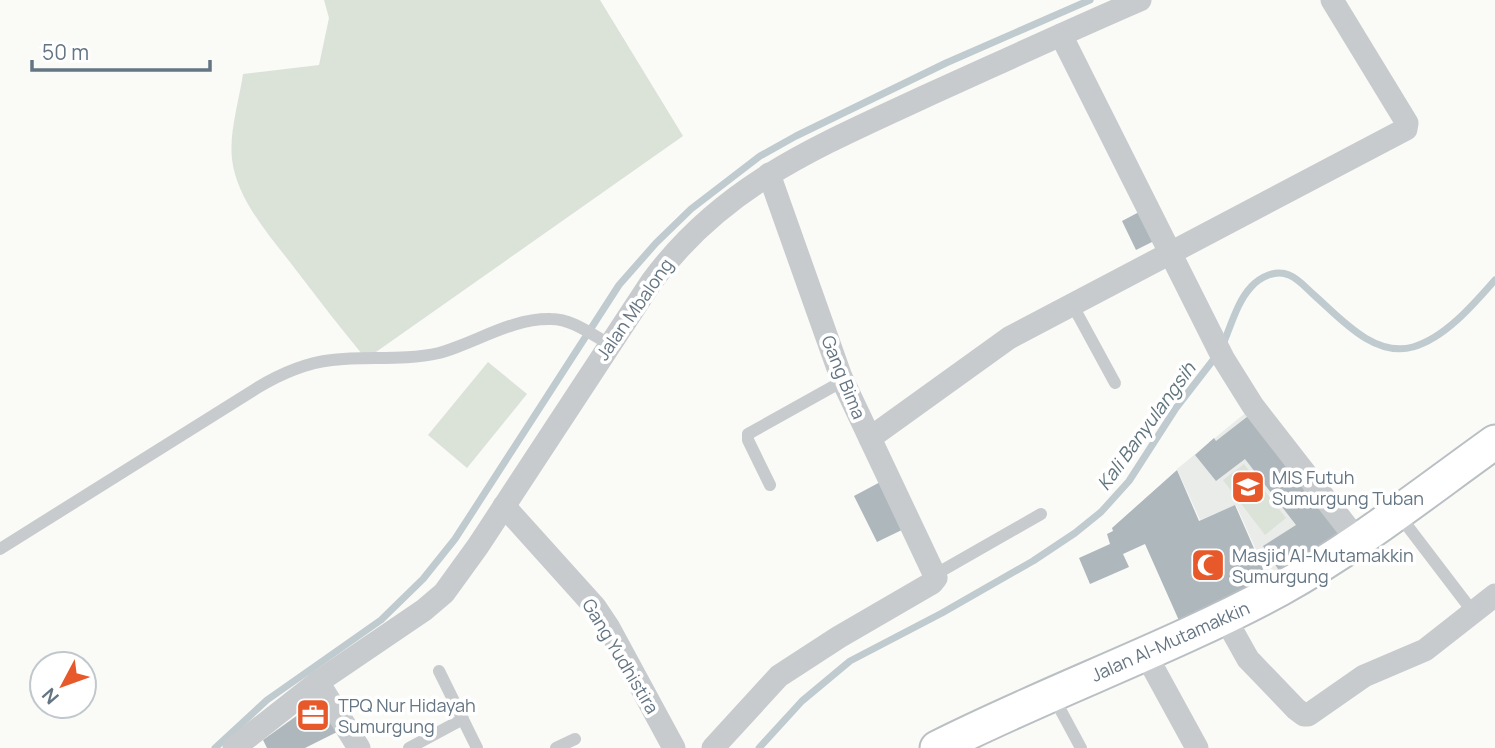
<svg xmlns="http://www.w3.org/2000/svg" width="1495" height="748" viewBox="0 0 1495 748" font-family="Manrope,sans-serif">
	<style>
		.built { fill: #eaecea }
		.green { fill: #dbe2d8 }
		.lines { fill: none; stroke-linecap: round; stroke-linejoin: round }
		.stream { stroke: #c0cbcf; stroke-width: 7 }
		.building { fill: #aeb7bc }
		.secondary-casing { stroke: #b9bfc3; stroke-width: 37 }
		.lane { stroke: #c7cbce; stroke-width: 12 }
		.street { stroke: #c7cbce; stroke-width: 23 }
		.secondary { stroke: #fff; stroke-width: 33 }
		.labels { text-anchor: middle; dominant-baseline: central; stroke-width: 7; stroke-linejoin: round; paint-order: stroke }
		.street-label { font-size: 18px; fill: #647583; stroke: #fff }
		.poi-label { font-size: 18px; fill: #647583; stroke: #fff; text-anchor: start }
		.water-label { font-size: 19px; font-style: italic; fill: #5f747c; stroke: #fff }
	</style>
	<rect width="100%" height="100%" fill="#fafaf7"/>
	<path class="built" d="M1249,410L1350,537L1272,586L1236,505L1200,520L1177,469Z"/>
	<g class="green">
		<path d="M324,0H600L683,136L366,359C342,330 319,300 296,270C271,237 237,201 232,159C229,132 239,101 243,74L319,65L329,18Z"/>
		<path d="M488,362L527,394L467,468L428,435Z"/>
		<path d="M1244,464L1286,518L1265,535L1223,480Z"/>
	</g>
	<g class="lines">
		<g class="stream">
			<path d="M1223,344C1231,326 1237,302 1251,287C1260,277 1276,269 1289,275C1299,279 1306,288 1314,295C1340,318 1374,358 1413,347C1445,338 1474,304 1495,280"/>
			<path d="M215,748L267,700L381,620L423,579L455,539L619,285L656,243L691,209L760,156L796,136L946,63L1090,0"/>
			<path d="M759,748L802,701L850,661L942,613L1033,561L1075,533L1101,512L1129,481L1176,408L1217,355"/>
		</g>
	</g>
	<g class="building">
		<path d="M1141,211L1156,240L1136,250L1122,221Z"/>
		<path d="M1252,413L1349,536L1284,578L1263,546L1296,525L1245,459L1216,481L1195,455L1214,438L1216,441Z"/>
		<path d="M1177,470L1199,521L1235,505L1270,585L1181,625L1145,544L1123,554L1129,567L1090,584L1079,558L1110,544L1107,534L1113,531L1112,528Z"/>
		<path d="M884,480L908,527L877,542L854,496Z"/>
		<path d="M320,699L337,732L305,748H267L263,740Z"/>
	</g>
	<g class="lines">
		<g class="secondary-casing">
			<path id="secondary" d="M937,748C1050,691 1169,649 1280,589C1356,547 1425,492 1495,442"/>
		</g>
		<g class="lane">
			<path d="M1072,304L1115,383"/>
			<path d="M770,485L748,440V434L843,381"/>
			<path d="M1399,515L1473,612"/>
			<path d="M0,549L257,388C280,374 305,363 332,360C368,356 403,361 439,353C476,343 511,318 551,319C572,319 591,334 609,344"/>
			<path d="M936,574L1041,514"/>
			<path d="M439,671L477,748"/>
			<path d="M1053,696L1081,748"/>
			<path d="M409,748L463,719"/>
			<path d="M556,748L575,739"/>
		</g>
		<g class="street">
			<path d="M1061,35L1223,358L1253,406L1358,541"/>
			<path d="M870,438L1009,338L1406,129L1407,123L1332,0"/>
			<path d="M504,506L595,607L609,628L674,748"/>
			<path d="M1225,618L1248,659L1296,709L1304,715H1308L1364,676L1425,650L1495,595"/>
			<path d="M1145,653L1197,748"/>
			<path d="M318,682L359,748"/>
			<path d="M234,748L318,682L424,610L444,593L478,546L652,281C725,183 819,146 926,96C997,64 1068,31 1140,0"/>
			<path d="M713,748L779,676L839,637L932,583L936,578L841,377L769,174"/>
		</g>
		<use href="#secondary" class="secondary"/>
	</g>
	<defs>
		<g id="school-square" transform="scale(1.75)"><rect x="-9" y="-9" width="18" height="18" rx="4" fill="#e7592a" stroke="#fff"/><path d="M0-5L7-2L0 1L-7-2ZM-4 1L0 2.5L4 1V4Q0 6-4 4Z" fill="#fff"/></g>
		<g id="mosque-square" transform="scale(1.75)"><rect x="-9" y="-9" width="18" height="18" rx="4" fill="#e7592a" stroke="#fff"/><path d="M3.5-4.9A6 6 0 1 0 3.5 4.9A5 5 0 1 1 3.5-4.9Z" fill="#fff"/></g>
		<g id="office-square" transform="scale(1.75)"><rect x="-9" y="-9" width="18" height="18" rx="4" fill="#e7592a" stroke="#fff"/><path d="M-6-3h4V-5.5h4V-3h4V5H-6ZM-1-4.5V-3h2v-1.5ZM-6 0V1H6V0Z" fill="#fff"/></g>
	</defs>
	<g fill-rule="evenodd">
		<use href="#school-square" x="1248" y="487"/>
		<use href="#mosque-square" x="1208" y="565"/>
		<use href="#office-square" x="313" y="715"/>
	</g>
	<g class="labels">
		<g class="street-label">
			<text transform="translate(634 309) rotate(-55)">Jalan Mbalong</text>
			<text transform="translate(844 377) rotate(68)">Gang Bima</text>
			<text transform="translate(1170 641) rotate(-24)">Jalan Al-Mutamakkin</text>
			<text transform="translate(621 656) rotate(59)">Gang Yudhistira</text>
		</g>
		<g class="poi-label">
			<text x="1272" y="477">MIS Futuh<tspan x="1272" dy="21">Sumurgung Tuban</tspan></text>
			<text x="1232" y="555">Masjid Al-Mutamakkin<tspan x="1232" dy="21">Sumurgung</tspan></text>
			<text x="338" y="705">TPQ Nur Hidayah<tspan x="338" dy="21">Sumurgung</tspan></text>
		</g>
		<g class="water-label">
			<text transform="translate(1146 426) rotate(-54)">Kali Banyulangsih</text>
		</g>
	</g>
	<g transform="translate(63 685) rotate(229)"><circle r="33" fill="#ffffff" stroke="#c1c8cd" stroke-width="2"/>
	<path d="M0-5L12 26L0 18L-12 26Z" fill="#e7592a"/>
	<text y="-10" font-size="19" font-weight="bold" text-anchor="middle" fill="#647583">N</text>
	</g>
	<path d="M32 60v10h178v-10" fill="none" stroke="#647583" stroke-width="3.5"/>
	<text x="42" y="60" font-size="21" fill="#647583" stroke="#ffffff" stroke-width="5" paint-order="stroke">50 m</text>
</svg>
